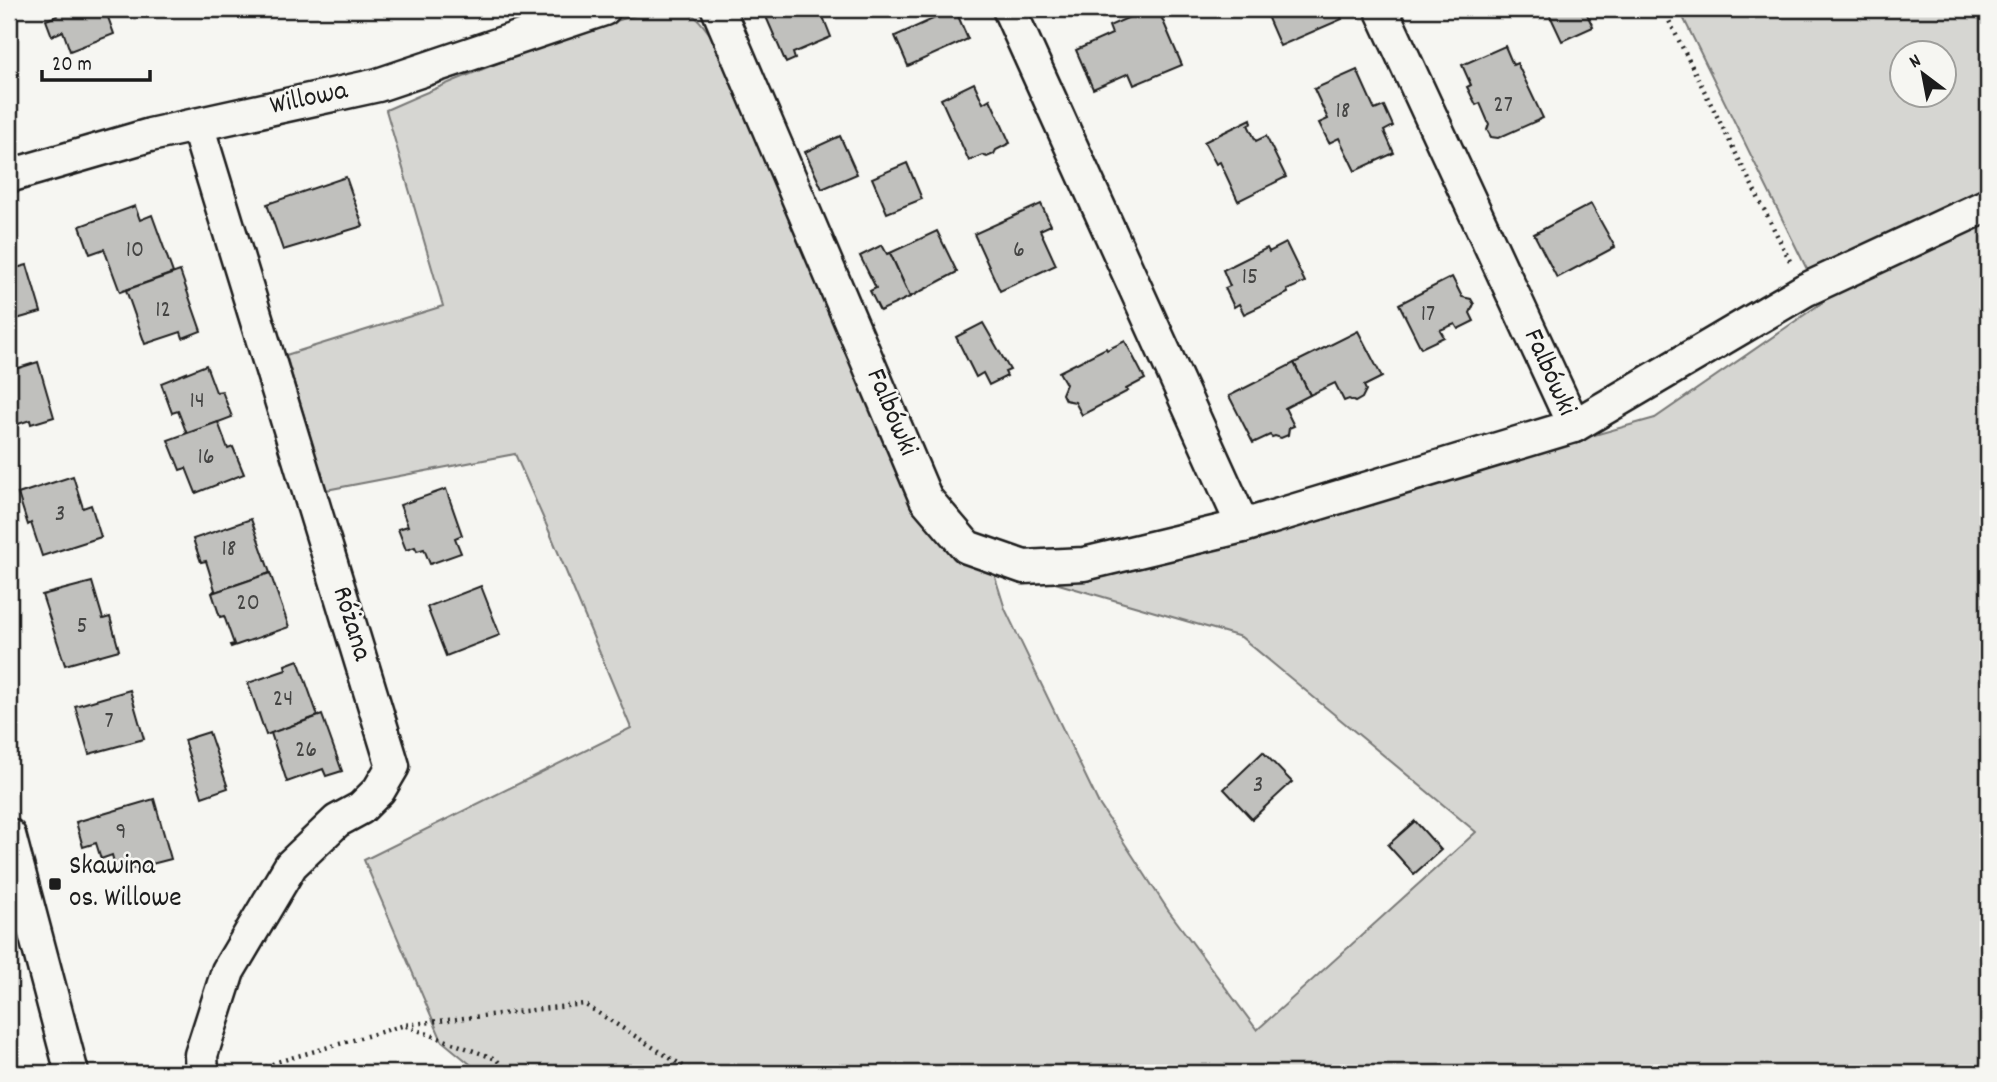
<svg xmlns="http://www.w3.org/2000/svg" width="1997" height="1082" viewBox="0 0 1997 1082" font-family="Dekko,sans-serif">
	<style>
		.green { fill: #d6d6d2; stroke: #797977; stroke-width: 2; fill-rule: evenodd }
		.building { fill: #c0c0bd; stroke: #1c1c1c; stroke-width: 2 }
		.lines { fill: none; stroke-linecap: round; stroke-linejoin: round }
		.street-casing { stroke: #1c1c1c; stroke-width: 37 }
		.path { stroke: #1c1c1c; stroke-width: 4.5; stroke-dasharray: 2 5; stroke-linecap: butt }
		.street { stroke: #f6f6f2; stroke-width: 32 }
		.poi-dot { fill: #1c1c1c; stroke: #f6f6f2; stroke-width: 2.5 }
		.labels { text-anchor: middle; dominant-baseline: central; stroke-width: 5; stroke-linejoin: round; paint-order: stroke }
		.number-label { font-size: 24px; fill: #454544 }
		.street-label { font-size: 28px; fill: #1c1c1c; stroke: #f6f6f2 }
		.poi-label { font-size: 28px; fill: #1c1c1c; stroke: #f6f6f2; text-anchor: start }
	</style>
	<rect width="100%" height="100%" fill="#f6f6f2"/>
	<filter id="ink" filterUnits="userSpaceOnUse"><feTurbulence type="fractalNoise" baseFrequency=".0143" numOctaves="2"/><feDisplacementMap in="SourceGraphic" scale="14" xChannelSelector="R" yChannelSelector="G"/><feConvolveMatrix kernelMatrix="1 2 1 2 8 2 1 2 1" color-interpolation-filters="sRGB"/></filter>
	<g filter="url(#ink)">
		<path class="green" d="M656,9C697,9 693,14 718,44L875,402L991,564L1005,609L1099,804L1168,910L1257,1030L1476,832L1241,637L1045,580L1246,533L1655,418L1823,302L1679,9H1988V1073H481L442,1041L364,860L631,728L553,540L515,454L326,490L286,355L443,306L386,110C474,71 565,35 656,9ZM1902,52H1944V94H1902Z"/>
		<g class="building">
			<path d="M54,9H105L114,34L70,51L63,31L52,36L46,20L57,16Z"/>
			<path d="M773,9H820L831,37L793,53L795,59L786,63L764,12Z"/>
			<path d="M955,9L968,39L908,66L895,36Z"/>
			<path d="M1148,9H1158L1182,65L1134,85L1129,73L1093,89L1076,50L1112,34L1109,26Z"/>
			<path d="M1264,9H1337L1342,19L1280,46Z"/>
			<path d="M1547,9H1592L1586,12L1593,27L1562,41Z"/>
			<path d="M1505,46L1513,65L1517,63L1543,118L1498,138L1491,137L1487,130L1489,124L1480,103L1476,105L1467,87L1471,85L1462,65Z"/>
			<path d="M1357,70L1375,110L1384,106L1393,126L1384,131L1394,153L1355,171L1339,138L1329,143L1319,123L1328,119L1314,89Z"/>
			<path d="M974,83L983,103L990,99L1010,143L996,150L994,154L987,157L982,155L969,161L941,99Z"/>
			<path d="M1251,119L1252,123L1248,125L1256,141L1266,136L1286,177L1238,201L1220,162L1216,164L1204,142Z"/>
			<path d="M840,136L857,174L822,189L805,152Z"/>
			<path d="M907,163L922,199L887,213L872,178Z"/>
			<path d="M346,177L363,226L283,250L267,204Z"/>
			<path d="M1041,204L1051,225L1040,230L1056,265L1000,291L974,234Z"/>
			<path d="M1591,204L1615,247L1557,278L1534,234Z"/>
			<path d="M135,206L140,220L152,215L173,273L120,292L104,249L90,254L80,226Z"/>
			<path d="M937,231L957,272L910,297L890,253Z"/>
			<path d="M1286,243L1305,282L1287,290L1288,293L1244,314L1239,304L1234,307L1225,288L1230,286L1223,270L1267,248L1269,252Z"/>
			<path d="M882,245L887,254L890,253L910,297L880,311L870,291L876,288L860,256Z"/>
			<path d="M14,262L16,268L27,265L41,312L13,320L14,326L9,327V264Z"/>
			<path d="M180,271L201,331L183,338L181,332L145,344L126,290Z"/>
			<path d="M1452,277L1462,297L1471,299L1474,304L1470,313L1474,321L1458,329L1455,324L1440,330L1444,337L1421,348L1399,304Z"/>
			<path d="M983,323L1010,370L1005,372L1007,376L989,385L983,373L976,377L956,337Z"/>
			<path d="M1358,331L1382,377L1364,386L1366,390L1362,398L1355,402L1349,399L1344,401L1335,383L1310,395L1294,363Z"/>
			<path d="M1125,341L1145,379L1126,389L1128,391L1082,415L1075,402L1065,400L1062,394L1066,384L1059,372L1106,348L1107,350Z"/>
			<path d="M38,362L54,417L31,424L30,420L9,427V378H12L9,371Z"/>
			<path d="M1294,363L1310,395L1285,408L1294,426L1289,428L1288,435L1281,438L1275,436L1272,437L1270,435L1253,443L1229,396Z"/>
			<path d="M206,365L216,392L222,391L232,417L187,434L178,411L172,413L161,383Z"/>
			<path d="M218,422L228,449L233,447L244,474L196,493L186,468L180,470L168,440Z"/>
			<path d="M73,476L83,508L91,505L101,537L42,556L31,523L28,525L18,494Z"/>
			<path d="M446,489L462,535L455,538L461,553L430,564L424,549L417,551L415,547L406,550L398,529L408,526L400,505Z"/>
			<path d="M251,519L270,573L212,593L215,590L206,561L201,562L193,539Z"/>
			<path d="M270,573L289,627L231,647L230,645L234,644L224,616L220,617L212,593Z"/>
			<path d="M92,582L103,619L110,617L119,650L65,665L42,595Z"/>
			<path d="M481,586L500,635L446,656L427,607Z"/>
			<path d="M298,660L318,716L266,735L248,683L286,670L285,665Z"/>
			<path d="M130,690L144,739L89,754L75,706Z"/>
			<path d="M322,715L342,771L326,776L323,769L287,782L271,733Z"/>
			<path d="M209,732L228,788L202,797L184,740Z"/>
			<path d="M1263,752L1292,782L1252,819L1224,789Z"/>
			<path d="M154,799L171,859L117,873L112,855L101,859L96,843L83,847L76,822Z"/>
			<path d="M1415,821L1441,850L1414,874L1388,845Z"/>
		</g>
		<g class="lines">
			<g class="street-casing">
				<g id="street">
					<path d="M718,9L926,499L967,547L1024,567L1084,564L1243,526L1574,426L1381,9"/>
					<path d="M1009,9L1243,526"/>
					<path d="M197,125L393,766L379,790L361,808L337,821L291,865L228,971L201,1055L202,1073"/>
					<path d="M9,176L150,135L378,85L604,9"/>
					<path d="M1574,426L1805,290L1988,205"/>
					<path d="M9,835L72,1073"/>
				</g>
			</g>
			<g class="path">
				<path d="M1663,9L1790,261"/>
				<path d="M406,1026L496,1059L508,1073"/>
				<path d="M253,1073L277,1062L405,1025L584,1004L694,1073"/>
			</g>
			<use href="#street" class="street"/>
		</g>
	</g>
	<rect class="poi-dot" x="48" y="877" width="14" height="14" rx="3.5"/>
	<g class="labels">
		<g class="number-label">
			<text x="1503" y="106">27</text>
			<text x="1343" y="112">18</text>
			<text x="135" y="251">10</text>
			<text x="1019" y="251">6</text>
			<text x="1250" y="278">15</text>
			<text x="163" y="311">12</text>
			<text x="1428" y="315">17</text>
			<text x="197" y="402">14</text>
			<text x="206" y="458">16</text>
			<text x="60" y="515">3</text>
			<text x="229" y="550">18</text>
			<text x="248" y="604">20</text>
			<text x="82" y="627">5</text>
			<text x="283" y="700">24</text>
			<text x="109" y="722">7</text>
			<text x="306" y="751">26</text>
			<text x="1258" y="786">3</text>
			<text x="121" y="833">9</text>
		</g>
		<g class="street-label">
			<text transform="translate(309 100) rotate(-12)">Willowa</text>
			<text transform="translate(1548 373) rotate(66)">Falbówki</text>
			<text transform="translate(890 413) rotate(67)">Falbówki</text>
			<text transform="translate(350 624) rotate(73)">Różana</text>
		</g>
		<g class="poi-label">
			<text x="69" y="868">Skawina<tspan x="69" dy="32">os. Willowe</tspan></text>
		</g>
	</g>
	<rect width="1997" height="1082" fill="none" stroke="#f6f6f2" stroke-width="35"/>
	<rect x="18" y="18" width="1962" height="1047" fill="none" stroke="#1c1c1c" stroke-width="2.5" filter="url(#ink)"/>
	<g transform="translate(1923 74) rotate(328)"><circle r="33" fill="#f6f6f2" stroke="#9f9f9c" stroke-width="2"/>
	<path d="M0-5L12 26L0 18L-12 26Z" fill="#1c1c1c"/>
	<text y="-10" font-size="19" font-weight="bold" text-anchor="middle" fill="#1c1c1c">N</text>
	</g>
	<path d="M42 70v10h108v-10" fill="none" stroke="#1c1c1c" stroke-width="3.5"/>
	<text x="52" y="70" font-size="21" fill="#1c1c1c" stroke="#f6f6f2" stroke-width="5" paint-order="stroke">20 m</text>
</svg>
